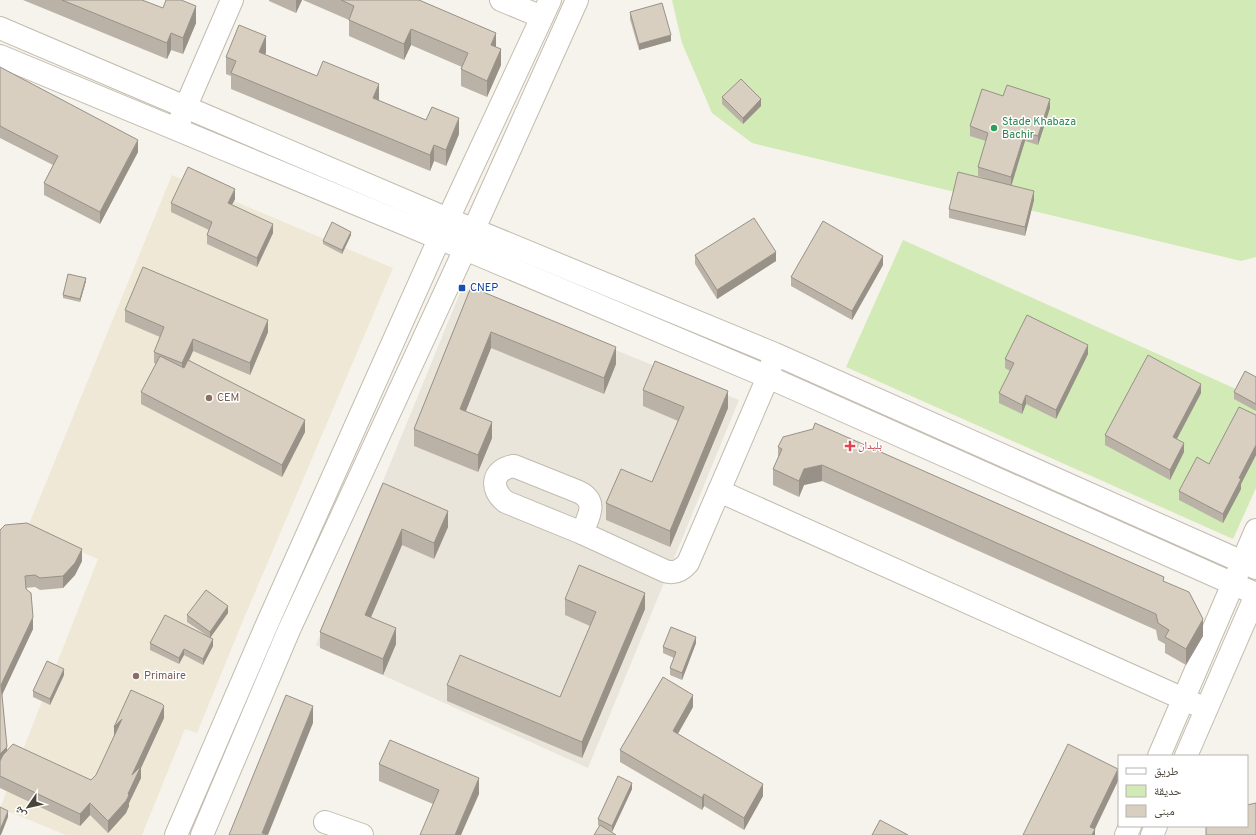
<svg xmlns="http://www.w3.org/2000/svg" width="1256" height="835" viewBox="0 0 1256 835" font-family="Overpass,'Noto Naskh Arabic',sans-serif">
	<style>
		.residential { fill: #eae5da }
		.education { fill: #efe8d6 }
		.green { fill: #d2eab5 }
		.lines { fill: none; stroke-linecap: round; stroke-linejoin: round }
		.minor-casing { stroke: #c2bbae; stroke-width: 24 }
		.minor { stroke: #fff; stroke-width: 22 }
		.wall { fill: #bab2a6 }
		.shaded-wall { fill: #979187 }
		.building { fill: #d8cfc1; stroke: #979187 }
		.leisure-dot { fill: #2e9e5b; stroke: #fff; stroke-width: 1.5 }
		.transit-dot { fill: #1a4fb4; stroke: #fff; stroke-width: 1.5 }
		.education-dot { fill: #8d6e63; stroke: #fff; stroke-width: 1.5 }
		.health-dot { fill: #e0444e; stroke: #fff; stroke-width: 1.5 }
		.labels { text-anchor: middle; dominant-baseline: central; stroke-width: 3; stroke-linejoin: round; paint-order: stroke }
		.leisure-label { font-size: 11px; fill: #27864d; stroke: #fff; text-anchor: start }
		.transit-label { font-size: 11px; fill: #164399; stroke: #fff; text-anchor: start }
		.education-label { font-size: 11px; fill: #785e54; stroke: #fff; text-anchor: start }
		.health-label { font-size: 11px; fill: #be3a42; stroke: #fff; text-anchor: start }
	</style>
	<rect width="100%" height="100%" fill="#f6f3ec"/>
	<path class="residential" d="M462,288L739,400L588,768L316,645Z"/>
	<path class="education" d="M172,175L393,268L242,623L197,733L185,729L142,835H66L0,808L98,559L27,529Z"/>
	<g class="green">
		<path d="M672,0H1256V257L1241,261L752,143L712,113L682,43Z"/>
		<path d="M903,240L1256,398V488L1233,539L846,367Z"/>
	</g>
	<g class="lines">
		<g class="minor-casing">
			<g id="minor">
				<path d="M501,0L542,17"/>
				<path d="M0,28L448,219L775,354L1256,568"/>
				<path d="M0,56L465,249L768,377L1256,594"/>
				<path d="M180,120L232,0"/>
				<path d="M514,466L579,492C599,502 588,517 582,533L506,502C489,489 492,469 514,466Z"/>
				<path d="M719,491L1206,709"/>
				<path d="M582,533L665,571C674,574 681,571 688,563L768,377L772,363"/>
				<path d="M1159,756L1256,530"/>
				<path d="M1186,756L1256,595"/>
				<path d="M325,822L362,835"/>
				<path d="M176,835L268,622L448,219L550,0"/>
				<path d="M202,835L289,630L465,249L577,0"/>
				<path d="M1126,835L1130,826"/>
				<path d="M1152,835L1156,826"/>
			</g>
		</g>
		<use href="#minor" class="minor"/>
	</g>
	<g class="wall">
		<path d="M23,0H142L196,23L183,54L171,50L167,59Z"/>
		<path d="M269,0H302L296,13L269,1Z"/>
		<path d="M303,0H419L496,47L501,65L487,97L461,86V69L462,67L411,45L404,60L349,36V20Z"/>
		<path d="M630,12L671,41L639,50L630,19Z"/>
		<path d="M266,52L265,55L379,101L459,134L446,166L434,161L430,171L231,89V76L226,74V57Z"/>
		<path d="M0,67L138,152L100,224L44,195V183L53,165L0,138Z"/>
		<path d="M1003,96L1050,108L1038,145L1025,141L1011,185L1034,200L1025,236L949,218V209L994,181L978,176V167L986,141L970,136V126Z"/>
		<path d="M722,97L761,106L743,124L722,104Z"/>
		<path d="M235,199L232,205L273,233L257,267L207,244V235L209,230L171,212V203Z"/>
		<path d="M351,235L342,254L323,244V241Z"/>
		<path d="M695,255L776,261L717,299L695,264Z"/>
		<path d="M883,265L852,320L791,286V277Z"/>
		<path d="M86,281L80,302L63,298V295Z"/>
		<path d="M471,287L616,364L604,394L491,348L465,412L492,438L478,472L414,446V429Z"/>
		<path d="M125,310L268,332L250,375L193,351L189,360L305,432L282,477L141,404V392L156,364L154,363V352L160,337L125,322Z"/>
		<path d="M1088,354L1056,419L1026,404L1022,414L999,403V393L1010,371L1005,368V359Z"/>
		<path d="M1256,377V411L1234,399V392Z"/>
		<path d="M643,390L728,408L670,547L606,520V503L652,482L678,421L643,406Z"/>
		<path d="M1201,393L1177,439L1184,452L1170,480L1105,445V435Z"/>
		<path d="M1256,415V455L1241,484V489L1223,523L1179,500V491L1209,464Z"/>
		<path d="M778,447L1164,581L1203,636L1186,665L1165,653V644L1158,640L1156,630L822,481L804,485L799,497L773,485V469L778,458Z"/>
		<path d="M383,483L448,527L434,559L402,545L371,617L396,644L383,675L320,648V632Z"/>
		<path d="M0,530L82,561L75,575L63,588L40,590L35,587L26,588L33,629L2,695L7,750L91,780L164,718L141,768V778L129,803V806L126,813L108,833L90,815L80,826L0,788Z"/>
		<path d="M565,599L645,609L582,758L447,701V685L560,697L590,626L565,615Z"/>
		<path d="M228,613L210,638L213,646L203,665L184,655L179,664L150,650V643L209,637L187,622V615Z"/>
		<path d="M696,643L682,680L670,675V668L674,658L663,653V647Z"/>
		<path d="M64,675L50,705L33,697V691Z"/>
		<path d="M693,707L678,734L763,796L744,830L704,806L702,810L620,762V750Z"/>
		<path d="M379,764L479,794L433,804L379,781Z"/>
		<path d="M632,789L612,832L598,825V819Z"/>
	</g>
	<g class="shaded-wall">
		<path d="M296,0H302L296,13Z"/>
		<path d="M196,6V23L183,54V38Z"/>
		<path d="M411,29V45L404,60V44Z"/>
		<path d="M171,33V50L167,59V43Z"/>
		<path d="M496,33V49L491,45Z"/>
		<path d="M671,35V41L639,50V44Z"/>
		<path d="M266,36V52L259,69V52Z"/>
		<path d="M501,49V65L487,97V81Z"/>
		<path d="M379,84V100L373,115V98Z"/>
		<path d="M761,99V106L743,124V118Z"/>
		<path d="M1050,99V108L1038,145V136Z"/>
		<path d="M459,118V134L446,166V150Z"/>
		<path d="M1025,132V141L1011,187V177Z"/>
		<path d="M138,140V152L100,224V212Z"/>
		<path d="M434,145V161L430,171V155Z"/>
		<path d="M235,189V199L228,212V203Z"/>
		<path d="M1034,191V200L1025,236V227Z"/>
		<path d="M273,224V233L257,267V258Z"/>
		<path d="M351,232V235L342,254V250Z"/>
		<path d="M776,252V261L717,299V290Z"/>
		<path d="M883,256V265L852,320V311Z"/>
		<path d="M86,278V281L80,302V299Z"/>
		<path d="M268,320V332L250,375V363Z"/>
		<path d="M491,332V348L460,426V409Z"/>
		<path d="M193,339V351L182,375V363Z"/>
		<path d="M1088,345V354L1056,419V410Z"/>
		<path d="M616,347V364L604,394V378Z"/>
		<path d="M1201,384V393L1173,446V437Z"/>
		<path d="M728,391V408L670,547V531Z"/>
		<path d="M1026,395V404L1022,414V405Z"/>
		<path d="M305,420V432L282,477V465Z"/>
		<path d="M492,422V438L478,472V455Z"/>
		<path d="M1184,443V452L1170,480V470Z"/>
		<path d="M1256,445V455L1241,484V489L1223,523V514L1239,478Z"/>
		<path d="M822,465V481L804,485L799,497V481L804,469Z"/>
		<path d="M448,511V527L434,559V543Z"/>
		<path d="M402,529V545L365,631V615Z"/>
		<path d="M82,549V561L75,575L63,588V576Z"/>
		<path d="M645,593V609L582,758V742Z"/>
		<path d="M228,606V613L210,638V632Z"/>
		<path d="M33,617V629L1,697V685Z"/>
		<path d="M1203,619V636L1186,665V649Z"/>
		<path d="M396,628V644L383,675V659Z"/>
		<path d="M696,637V643L682,680V673Z"/>
		<path d="M213,639V646L203,665V659Z"/>
		<path d="M184,649V655L179,664V658Z"/>
		<path d="M64,669V675L50,705V699Z"/>
		<path d="M693,695V707L673,742V731Z"/>
		<path d="M164,706V718L141,768V778L129,803V806L126,813L108,833V821L132,775Z"/>
		<path d="M313,706V723L268,835L262,833Z"/>
		<path d="M122,719L114,739V727Z"/>
		<path d="M7,747V759L0,766V754Z"/>
		<path d="M1118,769V781L1095,829V835H1090V827Z"/>
		<path d="M479,778V794L461,835H455Z"/>
		<path d="M632,783V789L612,832V826Z"/>
		<path d="M763,784V796L744,830V818Z"/>
		<path d="M704,794V806L702,810V798Z"/>
		<path d="M90,803V815L80,826V814Z"/>
		<path d="M8,811V817L1,835H0V830Z"/>
	</g>
	<g class="building">
		<path d="M62,0H142L163,8L166,0H181L196,6L183,38L171,33L167,43Z"/>
		<path d="M341,0H419L496,33L491,45L501,49L487,81L461,69L468,53L411,29L404,44L349,20L354,6Z"/>
		<path d="M662,3L671,35L639,44L630,12Z"/>
		<path d="M239,25L266,36L259,52L317,76L323,61L379,84L373,98L426,120L432,107L459,118L446,150L434,145L430,155L231,73L236,61L226,57Z"/>
		<path d="M0,67L138,140L100,212L44,183L58,156L0,126Z"/>
		<path d="M741,79L761,99L743,118L722,97Z"/>
		<path d="M1007,85L1050,99L1038,136L1025,132L1011,177L978,167L988,133L970,126L982,89L1003,96Z"/>
		<path d="M188,167L235,189L228,203L273,224L257,258L207,235L212,222L171,203Z"/>
		<path d="M958,172L1034,191L1025,227L949,209Z"/>
		<path d="M754,218L776,252L717,290L695,255Z"/>
		<path d="M823,221L883,256L852,311L791,277Z"/>
		<path d="M332,222L351,232L342,250L323,241Z"/>
		<path d="M143,267L268,320L250,363L193,339L182,363L154,352L164,327L125,310Z"/>
		<path d="M68,274L86,278L80,299L63,295Z"/>
		<path d="M471,287L616,347L604,378L491,332L460,409L492,422L478,455L414,429Z"/>
		<path d="M1027,315L1088,345L1056,410L1026,395L1022,405L999,393L1014,363L1005,359Z"/>
		<path d="M1148,355L1201,384L1173,437L1184,443L1170,470L1105,435Z"/>
		<path d="M160,356L184,368L188,360L305,420L282,465L141,392Z"/>
		<path d="M655,361L728,391L670,531L606,503L621,469L652,482L684,407L643,390Z"/>
		<path d="M1245,371L1256,377V404L1234,392Z"/>
		<path d="M1239,407L1256,415V445L1239,478L1241,479L1223,514L1179,491L1197,457L1209,464Z"/>
		<path d="M815,423L1164,577L1163,581L1189,592L1203,619L1186,649L1165,637L1169,630L1158,623L1156,614L822,465L804,469L799,481L773,469L782,449L778,447L783,437L813,429Z"/>
		<path d="M383,483L448,511L434,543L402,529L365,615L396,628L383,659L320,632Z"/>
		<path d="M27,523L82,549L75,563L63,576L40,578L35,575L25,576L26,589L31,593L33,617L1,685L7,747L0,754V530L5,525Z"/>
		<path d="M579,565L645,593L582,742L447,685L460,655L560,697L596,612L565,599Z"/>
		<path d="M206,590L228,606L210,632L187,615Z"/>
		<path d="M165,615L213,639L203,659L184,649L179,658L150,643Z"/>
		<path d="M671,627L696,637L682,673L670,668L676,652L663,647Z"/>
		<path d="M47,661L64,669L50,699L33,691Z"/>
		<path d="M663,677L693,695L673,731L763,784L744,818L704,794L702,798L620,750Z"/>
		<path d="M131,690L162,704L164,706L132,775L141,766L128,794L129,795L126,801L108,821L90,803L80,814L0,776V761L3,755L13,744L91,780L96,775L122,719L114,727Z"/>
		<path d="M286,695L313,706L262,833L267,835H229Z"/>
		<path d="M390,740L479,778L455,835H420L439,790L379,764Z"/>
		<path d="M1068,744L1118,769L1090,827L1095,829L1092,835H1023Z"/>
		<path d="M618,776L632,783L612,826L598,819Z"/>
		<path d="M1256,803V835H1206V826H1247V805Z"/>
		<path d="M0,807L8,811L0,830Z"/>
		<path d="M880,820L908,835H872Z"/>
		<path d="M600,825L616,835H594Z"/>
	</g>
	<circle class="leisure-dot" cx="994" cy="128" r="4"/>
	<rect class="transit-dot" x="458" y="284" width="8" height="8" rx="2"/>
	<g class="education-dot">
		<circle cx="209" cy="398" r="4"/>
		<circle cx="136" cy="676" r="4"/>
	</g>
	<path class="health-dot" d="M848 440h4v4h4v4h-4v4h-4v-4h-4v-4h4z"/>
	<g class="labels">
		<g class="leisure-label">
			<text x="1002" y="122">Stade Khabaza<tspan x="1002" dy="13">Bachir</tspan></text>
		</g>
		<g class="transit-label">
			<text x="470" y="288">CNEP</text>
		</g>
		<g class="education-label">
			<text x="217" y="398">CEM</text>
			<text x="144" y="676">Primaire</text>
		</g>
		<g class="health-label">
			<text x="858" y="446">بليدان</text>
		</g>
	</g>
	<rect x="1118" y="755" width="130" height="72" fill="#ffffff" stroke="#b7b4b0"/>
	<rect x="1126" y="768" width="20" height="6" fill="#ffffff" stroke="#b7b4b0"/>
	<text x="1154" y="775" font-size="12" fill="#4b4439">طريق</text>
	<rect x="1126" y="785" width="20" height="12" fill="#d2eab5" stroke="#b7b4b0"/>
	<text x="1154" y="795" font-size="12" fill="#4b4439">حديقة</text>
	<rect x="1126" y="805" width="20" height="12" fill="#d8cfc1" stroke="#b7b4b0"/>
	<text x="1154" y="815" font-size="12" fill="#4b4439">مبنى</text>
	<g transform="translate(28 807) rotate(236)" stroke="#ffffff" stroke-width="3" paint-order="stroke">
	<path d="M0-3L7 15L0 10L-7 15Z" fill="#4b4439"/>
	<text y="-6" font-size="11" font-weight="bold" text-anchor="middle" fill="#4b4439">ش</text>
	</g>
</svg>
